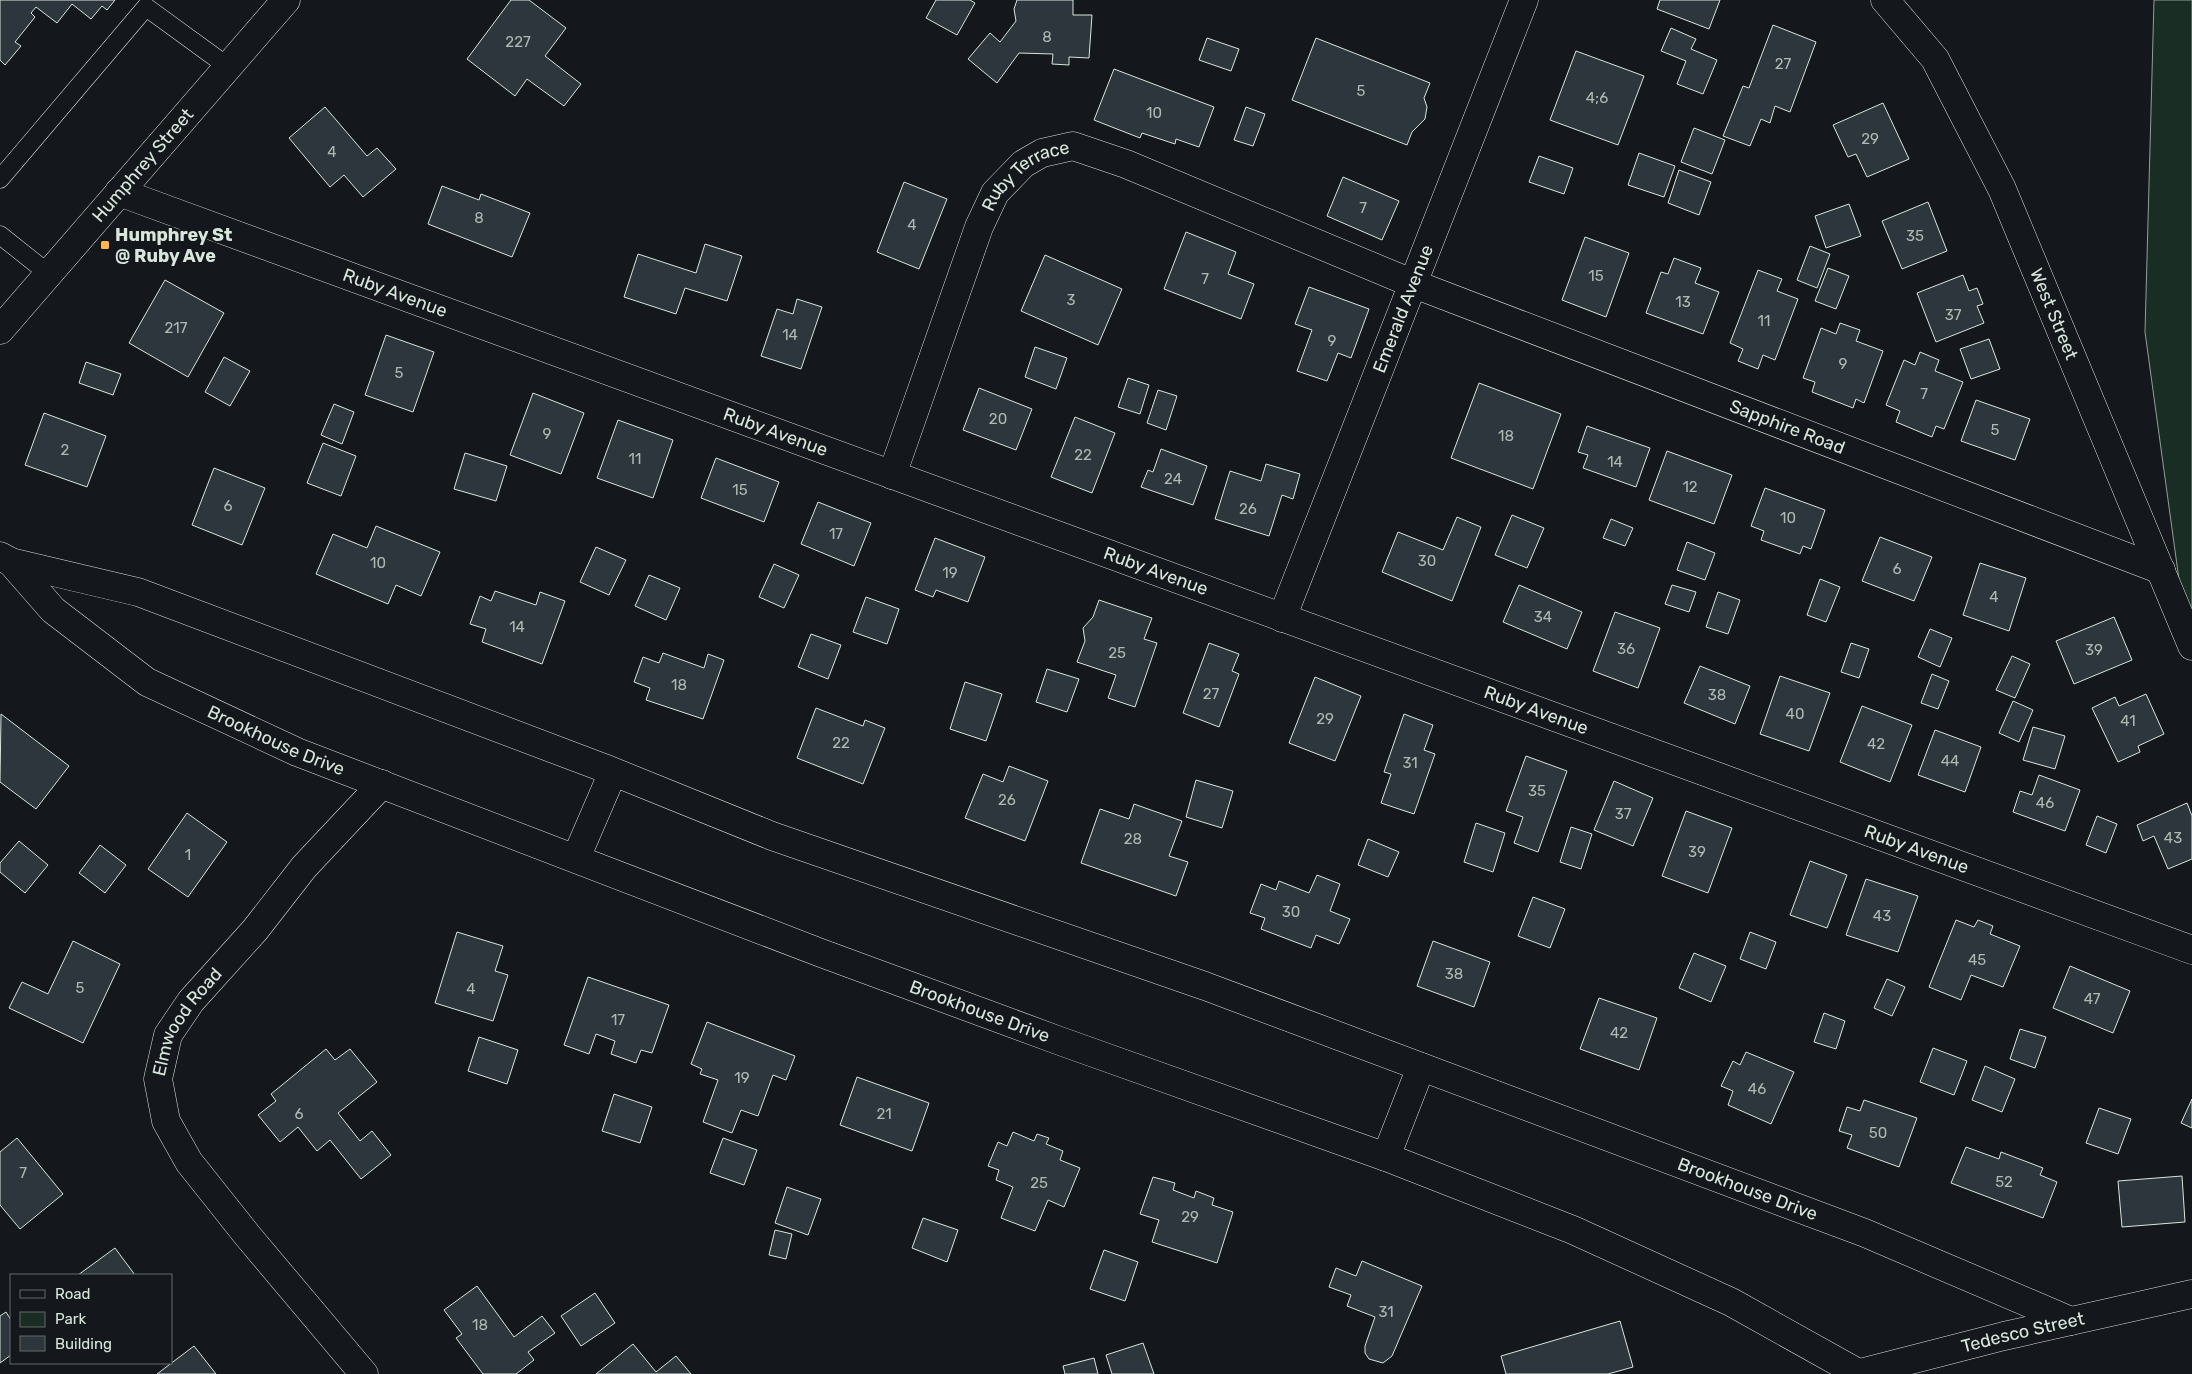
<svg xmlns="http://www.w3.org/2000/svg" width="2192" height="1374" viewBox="0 0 2192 1374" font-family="Rubik,sans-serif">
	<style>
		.green { fill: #1a2d24; stroke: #939e99 }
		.building { fill: #2c363c; stroke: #d8e6dc }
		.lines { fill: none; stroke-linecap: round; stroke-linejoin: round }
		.lane-casing { stroke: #d8e6dc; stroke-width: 19 }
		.street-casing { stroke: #d8e6dc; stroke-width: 29 }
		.secondary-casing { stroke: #d8e6dc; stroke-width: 29 }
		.primary-casing { stroke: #d8e6dc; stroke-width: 29 }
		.lane { stroke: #14181c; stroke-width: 18 }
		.street { stroke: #14181c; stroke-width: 28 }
		.secondary { stroke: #14181c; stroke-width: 28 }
		.primary { stroke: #14181c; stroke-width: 28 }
		.poi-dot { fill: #ffb74d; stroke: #14181c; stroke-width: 2 }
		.labels { text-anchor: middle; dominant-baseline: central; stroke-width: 4; stroke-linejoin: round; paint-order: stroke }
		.number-label { font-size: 15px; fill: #adbab4 }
		.street-label { font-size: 18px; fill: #d8e6dc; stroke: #14181c }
		.poi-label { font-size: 18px; font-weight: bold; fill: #d8e6dc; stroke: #14181c; text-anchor: start }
	</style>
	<rect width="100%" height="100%" fill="#14181c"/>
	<path class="green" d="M2154,0H2192V614L2180,587L2145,332Z"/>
	<g class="building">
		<path d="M0,0H115L107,10L102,6L91,19L72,4L57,23L36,7L31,13L35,17L15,42L21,46L5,65L0,60Z"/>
		<path d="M511,0H529L566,28L545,56L581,84L564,106L527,79L515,96L467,59Z"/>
		<path d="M936,0H970L975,3L957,35L926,18Z"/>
		<path d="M1017,0H1073V15H1092L1089,58L1069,57V65L1052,64L1053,54L1019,53L997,83L968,59L990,33L1000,42L1016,21L1014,9Z"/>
		<path d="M1660,0H1720L1709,29L1657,9Z"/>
		<path d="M1773,25L1816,42L1790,112L1775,106L1770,123L1761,119L1750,146L1723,136L1743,86L1749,88Z"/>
		<path d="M1671,28L1696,39L1691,49L1717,60L1703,94L1677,84L1686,61L1661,51Z"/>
		<path d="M1207,38L1239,49L1231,71L1199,60Z"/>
		<path d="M1316,38L1430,83L1424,98L1427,107L1425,119L1412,132L1407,145L1292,100Z"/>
		<path d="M1576,51L1644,76L1618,145L1550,120Z"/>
		<path d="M1114,69L1214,107L1199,147L1176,139L1175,144L1142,133L1140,138L1094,120Z"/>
		<path d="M1883,103L1909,159L1867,177L1856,154L1848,157L1833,125Z"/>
		<path d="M325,107L367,156L377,148L396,169L363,197L344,175L330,187L289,138Z"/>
		<path d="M1246,107L1265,114L1253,146L1234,140Z"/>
		<path d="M1694,128L1725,140L1712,174L1681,162Z"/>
		<path d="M1639,153L1675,166L1664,197L1628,185Z"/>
		<path d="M1539,156L1573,168L1564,194L1529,182Z"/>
		<path d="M1679,170L1711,182L1699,215L1668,203Z"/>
		<path d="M1343,177L1399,201L1382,240L1327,216Z"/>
		<path d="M904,182L947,199L919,269L877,252Z"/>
		<path d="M442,186L479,200L481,194L530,213L512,257L428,224Z"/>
		<path d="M1928,202L1947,251L1902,269L1882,221Z"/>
		<path d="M1849,204L1861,236L1826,248L1815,216Z"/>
		<path d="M1186,232L1236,252L1228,274L1254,284L1241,319L1164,289Z"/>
		<path d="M1585,237L1629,253L1606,317L1562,300Z"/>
		<path d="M705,244L742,256L727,301L685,288L676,314L624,297L638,254L696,273Z"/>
		<path d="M1810,246L1830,254L1817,288L1797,280Z"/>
		<path d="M1045,255L1122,289L1098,345L1021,311Z"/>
		<path d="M1674,258L1701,268L1695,283L1719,292L1703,334L1646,313L1661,272L1668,274Z"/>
		<path d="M1828,268L1849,276L1836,309L1815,301Z"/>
		<path d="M1758,270L1782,279L1777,291L1798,299L1775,360L1763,355L1758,369L1738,361L1743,349L1730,343Z"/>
		<path d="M1963,275L1969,291L1977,288L1983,304L1977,306L1984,323L1936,342L1917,293Z"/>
		<path d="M165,280L224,313L188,377L129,343Z"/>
		<path d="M1309,287L1369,309L1351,358L1338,353L1327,381L1297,371L1312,330L1295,324Z"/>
		<path d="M797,299L822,307L801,369L761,356L777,309L793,314Z"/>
		<path d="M1840,323L1860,330L1856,341L1883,351L1864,403L1856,399L1853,408L1812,392L1815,382L1803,378L1821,328L1836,334Z"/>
		<path d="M386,335L434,352L413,412L365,395Z"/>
		<path d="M1989,339L2000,369L1971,379L1960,349Z"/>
		<path d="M1035,347L1067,358L1056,389L1025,377Z"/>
		<path d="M1920,352L1939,360L1935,371L1963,382L1944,429L1936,426L1932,437L1896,422L1900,411L1886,405L1904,360L1915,365Z"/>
		<path d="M224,357L250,371L230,406L205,392Z"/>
		<path d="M86,362L121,374L113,395L79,383Z"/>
		<path d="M1128,378L1149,385L1140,414L1118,407Z"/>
		<path d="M1479,383L1561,414L1533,489L1451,458Z"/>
		<path d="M979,388L1032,409L1016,450L963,430Z"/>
		<path d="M1158,390L1177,396L1166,430L1147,423Z"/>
		<path d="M533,393L584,413L561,474L510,455Z"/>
		<path d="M1976,400L2030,419L2015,460L1961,441Z"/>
		<path d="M334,404L354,412L342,444L321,435Z"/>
		<path d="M44,413L106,436L87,487L25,465Z"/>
		<path d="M1075,417L1115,433L1092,493L1051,477Z"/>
		<path d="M618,420L673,440L653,498L597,478Z"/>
		<path d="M1587,426L1650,448L1636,487L1583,468L1588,455L1578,452Z"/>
		<path d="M323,443L356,456L341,496L307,483Z"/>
		<path d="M1161,449L1207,466L1193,505L1141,487L1148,470L1153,472Z"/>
		<path d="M1667,451L1732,475L1714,524L1649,500Z"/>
		<path d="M465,453L507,466L496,501L454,489Z"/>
		<path d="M716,458L779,482L764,522L701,498Z"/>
		<path d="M1266,464L1300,474L1293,499L1282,495L1269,536L1215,519L1230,471L1261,481Z"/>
		<path d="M214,468L265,488L242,545L192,525Z"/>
		<path d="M1765,488L1825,510L1811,549L1803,546L1800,554L1761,540L1764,531L1751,526Z"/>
		<path d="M818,502L871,523L854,566L801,544Z"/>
		<path d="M1512,515L1544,528L1527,568L1495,555Z"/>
		<path d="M1457,517L1481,527L1452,601L1382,572L1398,532L1443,550Z"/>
		<path d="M1611,519L1633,528L1625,546L1603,538Z"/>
		<path d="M376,526L440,552L421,596L396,585L388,604L316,574L333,534L367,548Z"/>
		<path d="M1880,537L1932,557L1914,601L1862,581Z"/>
		<path d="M935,538L985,557L968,602L936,590L933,597L915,590Z"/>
		<path d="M1687,542L1715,553L1705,580L1677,570Z"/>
		<path d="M596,547L626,560L609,595L580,582Z"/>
		<path d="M1980,563L2026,578L2009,631L1963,615Z"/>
		<path d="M774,564L799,575L784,608L759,597Z"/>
		<path d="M649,575L680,588L666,620L635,606Z"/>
		<path d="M1820,579L1840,587L1826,622L1807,615Z"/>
		<path d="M1519,585L1582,612L1567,649L1503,622Z"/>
		<path d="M1672,585L1696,592L1689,612L1665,604Z"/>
		<path d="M495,591L536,605L540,592L565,601L542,664L482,642L486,629L470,624L480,596L491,601Z"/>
		<path d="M1718,592L1740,600L1728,634L1706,627Z"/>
		<path d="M866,597L899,609L887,644L853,632Z"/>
		<path d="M1099,600L1152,618L1144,639L1157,643L1135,707L1108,698L1116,675L1077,662L1085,641L1083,628L1093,617Z"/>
		<path d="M1615,612L1660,628L1638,688L1593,671Z"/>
		<path d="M2114,617L2132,660L2074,684L2056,641Z"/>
		<path d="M1930,629L1952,638L1940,667L1918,657Z"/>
		<path d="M811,634L841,645L828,679L798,667Z"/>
		<path d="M1209,643L1239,654L1232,671L1239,674L1219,727L1183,713Z"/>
		<path d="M1851,643L1869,649L1859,678L1841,672Z"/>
		<path d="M663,653L704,668L708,654L724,660L703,719L646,700L650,688L634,682L643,657L659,663Z"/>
		<path d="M2012,656L2030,664L2015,698L1996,690Z"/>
		<path d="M1700,666L1750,686L1735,724L1684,703Z"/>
		<path d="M1047,669L1079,679L1067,712L1036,702Z"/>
		<path d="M1932,674L1949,681L1938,709L1921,703Z"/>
		<path d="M1780,676L1830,693L1809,751L1760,734Z"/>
		<path d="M1315,677L1361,696L1335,761L1289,743Z"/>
		<path d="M965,682L1002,694L986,741L950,729Z"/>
		<path d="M2146,694L2164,734L2138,746L2140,752L2118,762L2092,708L2115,697L2119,706Z"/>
		<path d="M2013,701L2033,710L2019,742L1999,733Z"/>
		<path d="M1862,706L1912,725L1890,782L1840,762Z"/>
		<path d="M816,708L863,726L865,720L885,728L863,784L797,758Z"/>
		<path d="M1,714L69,766L36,809L0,782Z"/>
		<path d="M1404,714L1433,725L1424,750L1435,754L1414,814L1381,803L1391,774L1384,772Z"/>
		<path d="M2033,727L2065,736L2055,769L2023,760Z"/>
		<path d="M1935,730L1981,747L1965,792L1918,775Z"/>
		<path d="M1526,756L1567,771L1538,852L1514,843L1523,817L1506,811Z"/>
		<path d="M1009,766L1048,781L1025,841L965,818L983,774L1003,782Z"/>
		<path d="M2039,775L2080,790L2065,831L2013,812L2020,791L2032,795Z"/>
		<path d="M1196,780L1233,791L1222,828L1186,817Z"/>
		<path d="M1614,781L1653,798L1633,846L1594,830Z"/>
		<path d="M2187,803L2192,816V859L2168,869L2154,836L2143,841L2137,825Z"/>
		<path d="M1134,804L1182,821L1169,856L1188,862L1176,896L1081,863L1100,809L1129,819Z"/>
		<path d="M1686,811L1732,828L1708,893L1662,876Z"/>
		<path d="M187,813L227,842L188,897L148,869Z"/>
		<path d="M2097,816L2117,824L2106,853L2086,845Z"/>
		<path d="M1476,823L1505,833L1493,872L1464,862Z"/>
		<path d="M1571,827L1592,834L1581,869L1560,862Z"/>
		<path d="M1368,839L1399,852L1388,877L1358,865Z"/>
		<path d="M19,841L48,865L25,893L0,872V863Z"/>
		<path d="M100,845L126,865L105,893L79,873Z"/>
		<path d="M1810,861L1847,875L1827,928L1790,915Z"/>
		<path d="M1317,875L1340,884L1330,911L1350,919L1339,944L1316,935L1311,948L1261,929L1265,918L1250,913L1261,884L1276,890L1279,881L1309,893Z"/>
		<path d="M1866,879L1918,896L1898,952L1846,935Z"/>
		<path d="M1533,897L1565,909L1550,948L1518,936Z"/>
		<path d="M1956,920L1974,927L1978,920L1993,926L1990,934L2020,946L2003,987L1971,975L1961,1000L1929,987Z"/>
		<path d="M457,932L503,946L495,971L508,975L493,1021L435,1003Z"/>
		<path d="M1750,932L1776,942L1766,969L1740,959Z"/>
		<path d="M73,941L120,964L83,1043L9,1008L22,982L48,994Z"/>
		<path d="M1433,941L1490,962L1474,1007L1417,986Z"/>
		<path d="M1694,953L1726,966L1711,1002L1679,988Z"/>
		<path d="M2070,966L2130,991L2113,1033L2053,1008Z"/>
		<path d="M588,977L669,1005L652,1053L641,1050L636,1063L611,1054L615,1041L596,1034L589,1054L564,1045Z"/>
		<path d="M1887,979L1905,987L1892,1016L1874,1008Z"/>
		<path d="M1599,998L1657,1018L1639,1070L1580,1049Z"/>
		<path d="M1824,1013L1845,1021L1836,1049L1814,1042Z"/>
		<path d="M707,1022L795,1056L786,1080L773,1075L758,1116L741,1110L732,1133L703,1122L718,1080L700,1074L702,1069L691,1064Z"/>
		<path d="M2020,1029L2046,1037L2035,1068L2010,1059Z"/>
		<path d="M479,1037L518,1050L507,1084L468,1071Z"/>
		<path d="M1933,1048L1967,1061L1954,1095L1920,1082Z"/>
		<path d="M326,1049L335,1060L350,1049L377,1082L338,1113L360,1141L372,1131L391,1155L361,1179L330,1140L317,1151L298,1127L280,1142L258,1115L276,1101L271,1094Z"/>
		<path d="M1746,1052L1794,1072L1771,1124L1728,1105L1733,1091L1721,1086L1733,1061L1740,1065Z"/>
		<path d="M1985,1066L2015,1079L2002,1112L1972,1100Z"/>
		<path d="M857,1077L929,1103L912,1151L840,1125Z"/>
		<path d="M614,1094L652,1107L640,1143L602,1131Z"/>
		<path d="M2192,1099V1128L2181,1123Z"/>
		<path d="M1864,1100L1917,1118L1899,1167L1847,1148L1852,1135L1839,1131L1847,1107L1860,1111Z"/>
		<path d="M2099,1108L2131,1119L2118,1154L2086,1143Z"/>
		<path d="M1013,1132L1034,1141L1037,1134L1049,1138L1046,1144L1063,1151L1060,1160L1080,1168L1064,1207L1048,1200L1035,1231L1001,1218L1013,1187L996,1180L999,1170L988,1166L998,1142L1007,1146Z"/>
		<path d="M17,1138L63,1194L20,1229L0,1205V1152Z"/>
		<path d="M723,1138L757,1150L744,1185L710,1173Z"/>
		<path d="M1966,1147L1999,1159L2001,1152L2043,1168L2040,1175L2057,1182L2043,1218L1951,1183Z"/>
		<path d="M2182,1176L2185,1222L2122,1227L2118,1181Z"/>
		<path d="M1153,1177L1175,1183L1173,1190L1194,1198L1196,1191L1214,1198L1212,1205L1233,1212L1217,1263L1152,1242L1159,1220L1140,1214Z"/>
		<path d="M787,1187L821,1199L808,1235L775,1223Z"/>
		<path d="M923,1218L958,1230L947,1262L912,1248Z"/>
		<path d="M775,1230L792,1234L786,1259L769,1255Z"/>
		<path d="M115,1248L135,1275H78Z"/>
		<path d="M1104,1250L1138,1262L1125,1301L1090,1289Z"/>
		<path d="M1362,1261L1422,1286L1392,1356L1383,1363L1369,1359L1365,1353V1346L1375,1317L1347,1306L1351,1295L1329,1287L1336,1268L1356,1276Z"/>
		<path d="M477,1286L514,1337L542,1316L555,1333L528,1352L534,1360L516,1374H483L456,1338L462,1334L444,1310Z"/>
		<path d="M595,1293L615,1323L581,1346L561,1316Z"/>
		<path d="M6,1312L11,1320V1355L0,1363V1316Z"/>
		<path d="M1620,1321L1633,1367L1608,1374H1506L1501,1356Z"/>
		<path d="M1143,1343L1154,1374H1112L1106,1355Z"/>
		<path d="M633,1344L656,1372L676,1356L691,1374H596Z"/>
		<path d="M194,1346L216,1374H157Z"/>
		<path d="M1094,1358L1098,1374H1065L1063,1366Z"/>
	</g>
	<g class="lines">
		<g class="lane-casing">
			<g id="lane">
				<path d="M0,179L146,7L227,66"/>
				<path d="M0,235L49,274"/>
			</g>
		</g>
		<g class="street-casing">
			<g id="street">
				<path id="s1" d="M1885,0L1935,59L2002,189L2192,646"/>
				<path id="s2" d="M119,192L2192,950"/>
				<path id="s3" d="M892,475L979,227L995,193L1023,164L1042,153L1073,146L1126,164L1414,284L2161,570"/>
				<path id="s4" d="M1282,618L1524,0"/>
				<path d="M576,858L613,772"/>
				<path d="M1386,1157L1421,1067"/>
				<path id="s5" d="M364,1374L247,1235L189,1162L166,1121L158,1079L168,1035L191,1001L255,930L304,867L382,784"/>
			</g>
		</g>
		<g class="secondary-casing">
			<g id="secondary">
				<path id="s6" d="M0,330L286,0"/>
				<path id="s7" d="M0,556L11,562L138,592L604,768L772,836L1205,986L1865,1233L2071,1321"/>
				<path id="s8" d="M11,562L53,610L147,682L297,752L821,953L1060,1041L1386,1157L1573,1230L1731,1302L1858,1373"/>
			</g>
		</g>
		<g class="primary-casing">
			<g id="primary">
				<path id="s9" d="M1856,1374L2004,1336L2192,1294"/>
			</g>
		</g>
		<use href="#lane" class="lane"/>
		<use href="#street" class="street"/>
		<use href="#secondary" class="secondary"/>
		<use href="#primary" class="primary"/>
	</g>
	<rect class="poi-dot" x="100" y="240" width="10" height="10" rx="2.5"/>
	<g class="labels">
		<g class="number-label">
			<text x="1047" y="37">8</text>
			<text x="518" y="42">227</text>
			<text x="1783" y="64">27</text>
			<text x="1361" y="91">5</text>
			<text x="1597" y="98">4;6</text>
			<text x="1154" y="113">10</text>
			<text x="1870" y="139">29</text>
			<text x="332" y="152">4</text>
			<text x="1363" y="208">7</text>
			<text x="479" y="218">8</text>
			<text x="912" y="225">4</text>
			<text x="1915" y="236">35</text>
			<text x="1596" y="276">15</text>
			<text x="1205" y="279">7</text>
			<text x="1071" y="300">3</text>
			<text x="1683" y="302">13</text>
			<text x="1953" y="315">37</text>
			<text x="1764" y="321">11</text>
			<text x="176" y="328">217</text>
			<text x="790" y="335">14</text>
			<text x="1332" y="341">9</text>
			<text x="1843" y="364">9</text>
			<text x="399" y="373">5</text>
			<text x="1924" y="394">7</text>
			<text x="998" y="419">20</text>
			<text x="1995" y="430">5</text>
			<text x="547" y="434">9</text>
			<text x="1506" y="436">18</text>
			<text x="65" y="450">2</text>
			<text x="1083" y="455">22</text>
			<text x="635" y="459">11</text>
			<text x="1615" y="462">14</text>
			<text x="1173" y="479">24</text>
			<text x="1690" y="487">12</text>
			<text x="740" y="490">15</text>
			<text x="228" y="506">6</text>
			<text x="1248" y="509">26</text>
			<text x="1788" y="518">10</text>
			<text x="836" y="534">17</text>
			<text x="1427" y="561">30</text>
			<text x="378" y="563">10</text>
			<text x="1897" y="569">6</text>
			<text x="950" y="573">19</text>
			<text x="1994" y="597">4</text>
			<text x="1543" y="617">34</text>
			<text x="517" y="627">14</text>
			<text x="1626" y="649">36</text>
			<text x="2094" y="650">39</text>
			<text x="1117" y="653">25</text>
			<text x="679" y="685">18</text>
			<text x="1211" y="694">27</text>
			<text x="1717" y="695">38</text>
			<text x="1795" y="714">40</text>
			<text x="1325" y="719">29</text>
			<text x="2128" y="721">41</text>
			<text x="841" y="743">22</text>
			<text x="1876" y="744">42</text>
			<text x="1950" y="761">44</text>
			<text x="1410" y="763">31</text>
			<text x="1537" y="791">35</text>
			<text x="1007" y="800">26</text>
			<text x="2045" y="803">46</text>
			<text x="1623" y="814">37</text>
			<text x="2173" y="838">43</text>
			<text x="1133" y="839">28</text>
			<text x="1697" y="852">39</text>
			<text x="188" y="855">1</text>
			<text x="1291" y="912">30</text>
			<text x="1882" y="916">43</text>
			<text x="1977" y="960">45</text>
			<text x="1454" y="974">38</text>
			<text x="80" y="988">5</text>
			<text x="471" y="989">4</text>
			<text x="2092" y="999">47</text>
			<text x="618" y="1020">17</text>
			<text x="1619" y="1033">42</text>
			<text x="742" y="1078">19</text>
			<text x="1757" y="1089">46</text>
			<text x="299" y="1114">6</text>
			<text x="884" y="1114">21</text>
			<text x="1878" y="1133">50</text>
			<text x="23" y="1173">7</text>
			<text x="2004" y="1182">52</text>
			<text x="1039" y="1183">25</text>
			<text x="1190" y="1217">29</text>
			<text x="1386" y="1312">31</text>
			<text x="480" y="1325">18</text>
		</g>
		<g class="street-label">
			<text stroke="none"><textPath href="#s6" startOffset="218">Humphrey Street</textPath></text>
			<text stroke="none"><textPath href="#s3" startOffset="336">Ruby Terrace</textPath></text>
			<text stroke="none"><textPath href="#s2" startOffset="294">Ruby Avenue</textPath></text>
			<text stroke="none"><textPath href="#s4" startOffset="332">Emerald Avenue</textPath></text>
			<text stroke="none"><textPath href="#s1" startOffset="359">West Street</textPath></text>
			<text stroke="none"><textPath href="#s3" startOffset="1162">Sapphire Road</textPath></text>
			<text stroke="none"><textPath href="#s2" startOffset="699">Ruby Avenue</textPath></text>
			<text stroke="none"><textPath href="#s2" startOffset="1104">Ruby Avenue</textPath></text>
			<text stroke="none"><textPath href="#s2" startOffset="1509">Ruby Avenue</textPath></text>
			<text stroke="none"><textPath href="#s8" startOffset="324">Brookhouse Drive</textPath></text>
			<text stroke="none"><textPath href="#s2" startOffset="1914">Ruby Avenue</textPath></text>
			<text stroke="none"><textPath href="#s8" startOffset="1078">Brookhouse Drive</textPath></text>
			<text stroke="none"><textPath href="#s5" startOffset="430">Elmwood Road</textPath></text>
			<text stroke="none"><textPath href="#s7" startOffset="1860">Brookhouse Drive</textPath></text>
			<text stroke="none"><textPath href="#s9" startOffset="172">Tedesco Street</textPath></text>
		</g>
		<g class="poi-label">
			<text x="115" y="235">Humphrey St<tspan x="115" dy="21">@ Ruby Ave</tspan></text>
		</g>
	</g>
	<rect x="10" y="1274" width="162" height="90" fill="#14181c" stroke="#626a69"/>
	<rect x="20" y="1290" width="25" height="8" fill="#14181c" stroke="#626a69"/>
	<text x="55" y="1299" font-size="15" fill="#d8e6dc">Road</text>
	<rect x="20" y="1312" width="25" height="15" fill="#1a2d24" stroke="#626a69"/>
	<text x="55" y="1324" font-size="15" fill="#d8e6dc">Park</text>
	<rect x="20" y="1336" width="25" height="15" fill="#2c363c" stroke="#626a69"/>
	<text x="55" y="1349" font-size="15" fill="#d8e6dc">Building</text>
</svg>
